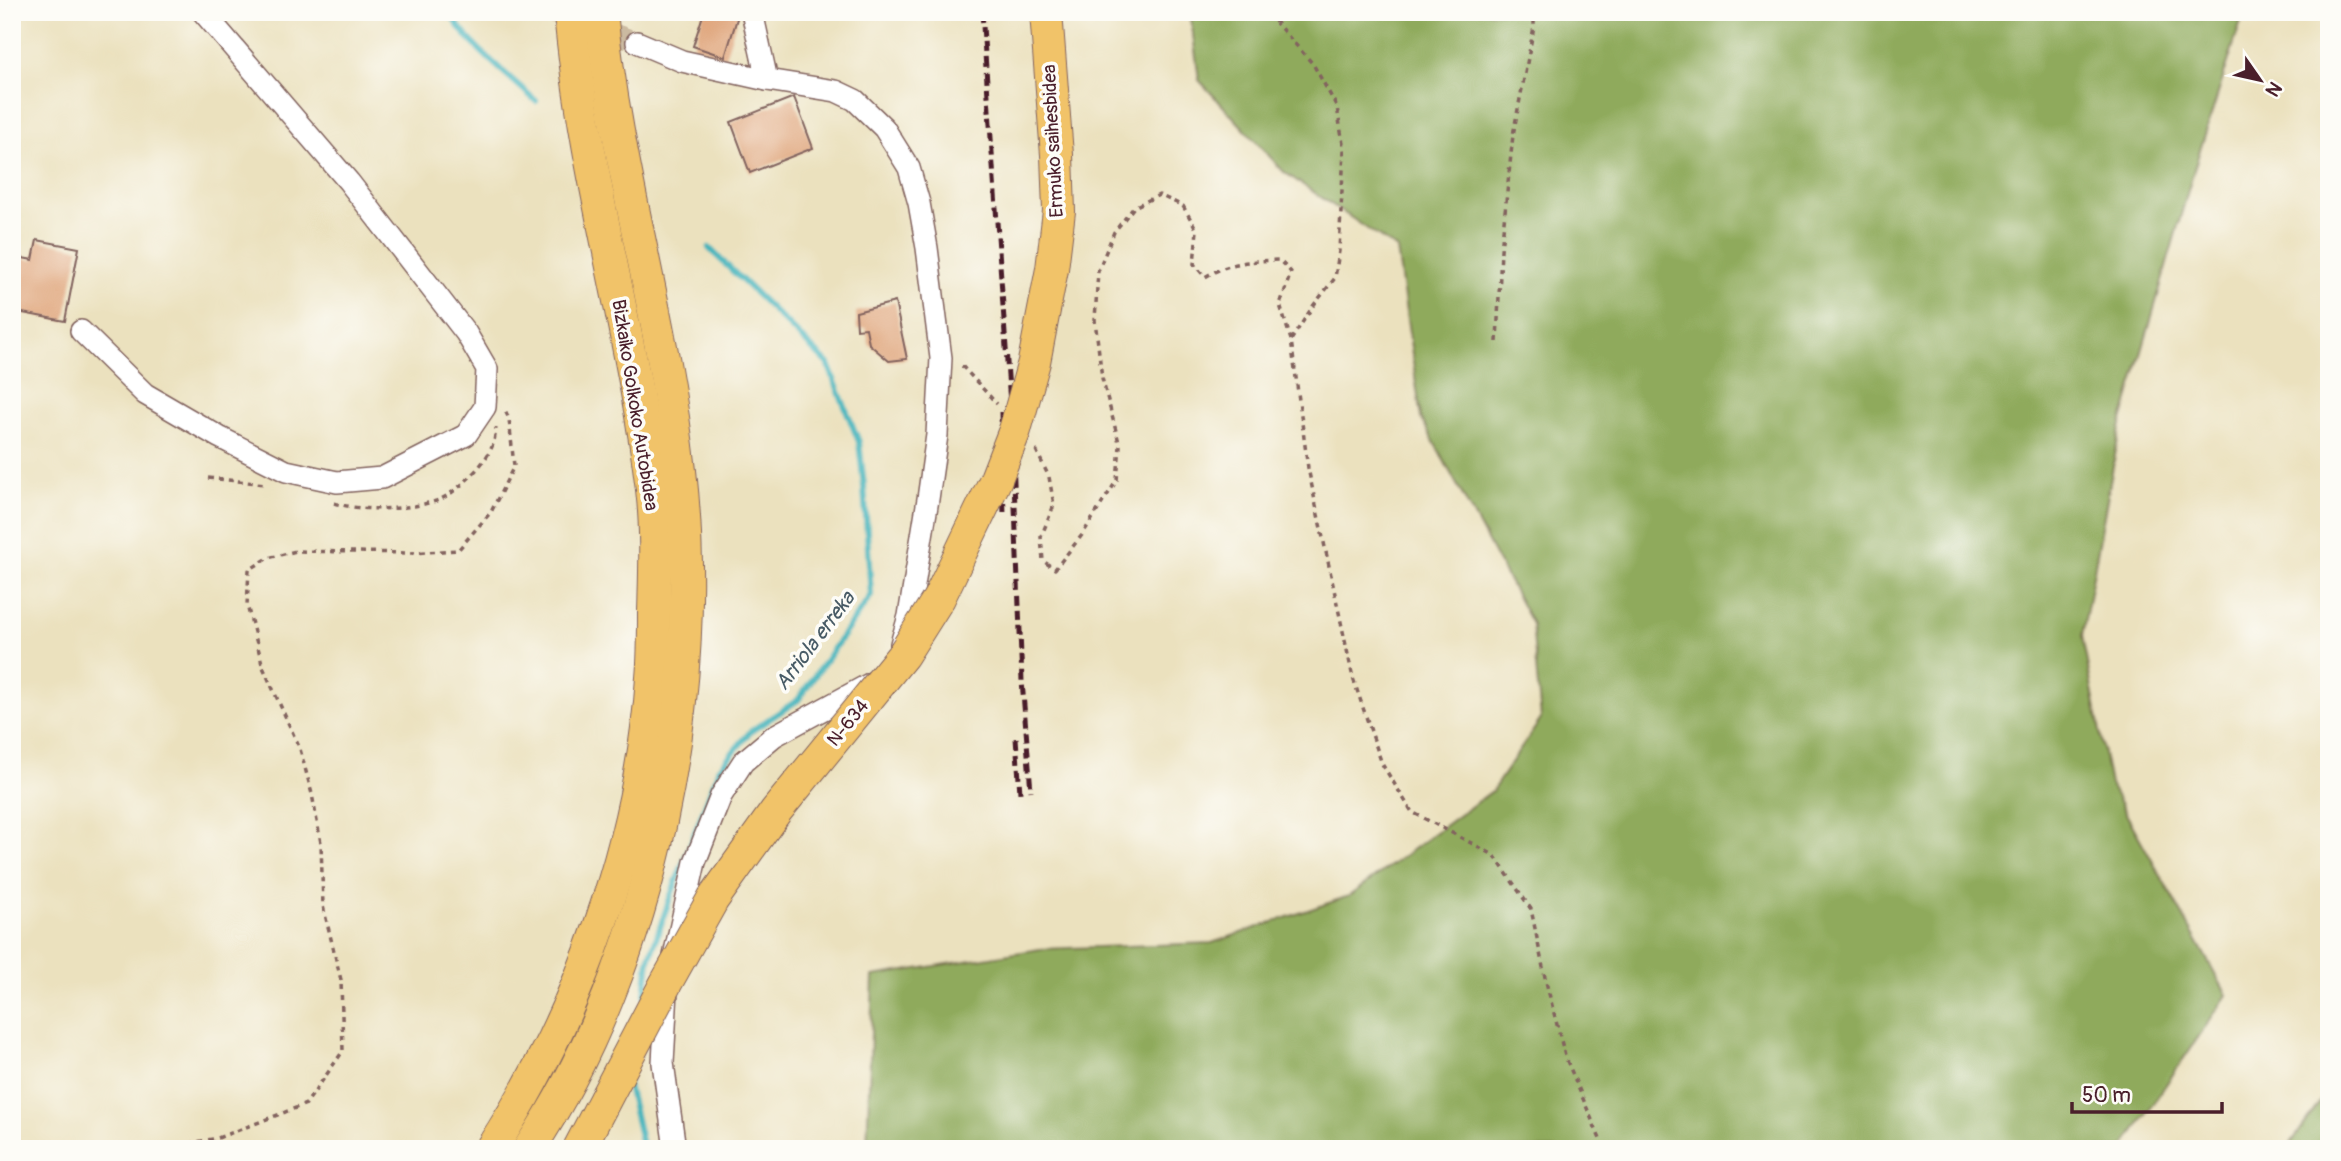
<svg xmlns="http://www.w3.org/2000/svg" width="2341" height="1161" viewBox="0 0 2341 1161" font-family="Pangolin,sans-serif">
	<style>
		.forest { fill: #8faa5b; stroke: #6c6443; stroke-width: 2 }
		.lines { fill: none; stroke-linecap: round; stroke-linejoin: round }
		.stream { stroke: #43b3bb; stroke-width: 6 }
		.building { fill: #dea074 }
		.minor-tunnel { stroke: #cbbaa1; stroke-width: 21; stroke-dasharray: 21 10; stroke-linecap: butt }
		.minor-casing { stroke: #82635e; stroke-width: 24 }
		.highway-casing { stroke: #82635e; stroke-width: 34 }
		.path { stroke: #82635e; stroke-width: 3.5; stroke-dasharray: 5 5; stroke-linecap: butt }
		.minor { stroke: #fff; stroke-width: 21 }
		.highway { stroke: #f1c369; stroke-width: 32 }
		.rail { stroke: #4a1f2b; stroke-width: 5; stroke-dasharray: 10 5; stroke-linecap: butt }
		.highway-bridge-casing { stroke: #82635e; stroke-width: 34; stroke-linecap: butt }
		.highway-bridge { stroke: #f1c369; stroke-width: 32 }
		.labels { text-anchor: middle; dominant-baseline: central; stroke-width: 7; stroke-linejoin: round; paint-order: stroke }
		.street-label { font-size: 19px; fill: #4a1f2b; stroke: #fdfcf7 }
		.water-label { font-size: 21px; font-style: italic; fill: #475a65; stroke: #fdfcf7 }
	</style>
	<rect width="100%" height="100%" fill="#fdfcf7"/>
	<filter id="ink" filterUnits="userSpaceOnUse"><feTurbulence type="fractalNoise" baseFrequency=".0143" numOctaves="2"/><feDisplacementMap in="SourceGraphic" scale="14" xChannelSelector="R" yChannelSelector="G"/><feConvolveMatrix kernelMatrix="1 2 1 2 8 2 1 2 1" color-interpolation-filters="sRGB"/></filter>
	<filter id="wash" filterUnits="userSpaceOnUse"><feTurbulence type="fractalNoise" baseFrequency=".00686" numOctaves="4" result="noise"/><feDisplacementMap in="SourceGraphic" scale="28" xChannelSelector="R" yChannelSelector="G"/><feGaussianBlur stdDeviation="1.57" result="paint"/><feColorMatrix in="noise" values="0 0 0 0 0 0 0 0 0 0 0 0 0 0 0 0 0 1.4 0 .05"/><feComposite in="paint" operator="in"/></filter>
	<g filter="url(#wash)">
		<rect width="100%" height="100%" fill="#ebe1be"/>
		<g class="forest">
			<path d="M1190,12H2244L2195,166L2120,428L2082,636L2110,785L2227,995L2122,1149H867L873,976L1040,949L1212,943L1349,896L1492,791L1541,719L1532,624L1421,418L1397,249L1284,172L1199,80Z"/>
			<path d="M2329,1089V1149H2289L2292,1142Z"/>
		</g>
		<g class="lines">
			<g class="stream">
				<path d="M450,12C462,40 513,79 536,101"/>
				<path d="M645,995L649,960L670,898L719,769L751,731L798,700L871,595L864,486L859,442L828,364L709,248"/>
				<path d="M627,1081L643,1149"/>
			</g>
		</g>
		<g id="blocks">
			<g class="building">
				<path d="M704,12H739L725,57L693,46Z"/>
				<path d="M794,97L813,148L750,173L731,122Z"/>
				<path d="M37,240L79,248L65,321L12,311V256L33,260Z"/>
				<path d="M895,302L907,359L889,361L869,344L866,328L857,329L856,312Z"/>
			</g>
		</g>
	</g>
	<g filter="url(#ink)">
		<use href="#blocks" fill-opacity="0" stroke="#82635e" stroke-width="2"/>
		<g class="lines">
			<path class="minor-tunnel" d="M550,12L637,42"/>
			<g class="minor-casing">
				<g id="minor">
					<path d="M752,12L767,80"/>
					<path d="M637,42L682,61L767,80L836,91L855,100L884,128L909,168L919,203L927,248L941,358L937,435L928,499L909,616L901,644"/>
					<path d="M81,331L145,394L219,437L286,471L337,482L382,478L466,435L485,407L487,369L466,333L349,182L203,12"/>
					<path d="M674,956L695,862L721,796L743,762L774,736L875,681"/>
					<path d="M667,991L663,1063L675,1149"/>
				</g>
			</g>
			<g class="highway-casing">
				<g id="highway">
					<path d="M1046,12L1057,155L1059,211L1052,269"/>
					<path d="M491,1149C579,1015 641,839 652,678C654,657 654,635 654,613C655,573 657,530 652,489C632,329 584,173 570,12"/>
					<path d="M529,1149C654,961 705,693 680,471C663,316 616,167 601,12"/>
				</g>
			</g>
			<g class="path">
				<path d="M1270,12L1277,24L1313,64L1337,107L1344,150L1339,251L1335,278L1313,306L1291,340L1308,468L1353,678L1382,764L1412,812L1494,855L1531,909L1546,982L1565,1056L1600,1139L1601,1149"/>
				<path d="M1497,342L1501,250L1513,135L1534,27V12"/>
				<path d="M962,366L997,404"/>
				<path d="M1036,450L1049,477L1054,505L1041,537L1043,561L1055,569L1082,535L1117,480L1120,446L1102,378L1095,320L1098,271L1114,232L1134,207L1159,195L1183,206L1197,230L1194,264L1205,277C1230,262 1250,261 1279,260L1291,272L1280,305L1291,340"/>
				<path d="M208,478L266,484"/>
				<path d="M334,503C365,512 405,510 436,501C455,495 487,463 493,444C495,439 495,433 496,428"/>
				<path d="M159,1149L218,1138L306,1104L343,1051L341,980L323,906L321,843L312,794L300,749L263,667L247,605L249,570L268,558L296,551L411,553L458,550L491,512L514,466L509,419L505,410"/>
			</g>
			<use href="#minor" class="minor"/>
			<use href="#highway" class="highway"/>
			<g class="rail">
				<path d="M982,12L1012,432L1022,681L1031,791"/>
				<path d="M1001,412L1004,514"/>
				<path d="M1016,738L1020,793"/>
			</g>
			<g class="highway-bridge-casing">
				<path id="highway-bridge" d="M579,1149L666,983L713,899L776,811L903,655L939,598L996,479L1015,430L1034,362L1052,269"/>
			</g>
			<use href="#highway-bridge" class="highway-bridge"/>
		</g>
	</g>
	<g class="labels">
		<g class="street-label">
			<text transform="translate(1053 141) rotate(-93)">Ermuko saihesbidea</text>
			<text transform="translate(635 405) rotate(81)">Bizkaiko Golkoko Autobidea</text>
			<text transform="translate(848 723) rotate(-51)">N-634</text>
		</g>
		<g class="water-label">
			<text transform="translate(815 641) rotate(-53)">Arriola erreka</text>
		</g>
	</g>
	<rect width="2341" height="1161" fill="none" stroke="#fdfcf7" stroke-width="42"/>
	<g transform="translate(2260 80) rotate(124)" stroke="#fdfcf7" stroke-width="5" paint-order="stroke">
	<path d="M0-5L12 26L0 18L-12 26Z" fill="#4a1f2b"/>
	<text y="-10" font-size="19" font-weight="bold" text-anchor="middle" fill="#4a1f2b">N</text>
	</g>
	<path d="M2072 1102v10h150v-10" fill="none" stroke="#4a1f2b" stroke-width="3.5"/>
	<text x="2082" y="1102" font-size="21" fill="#4a1f2b" stroke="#fdfcf7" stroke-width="5" paint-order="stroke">50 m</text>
</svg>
